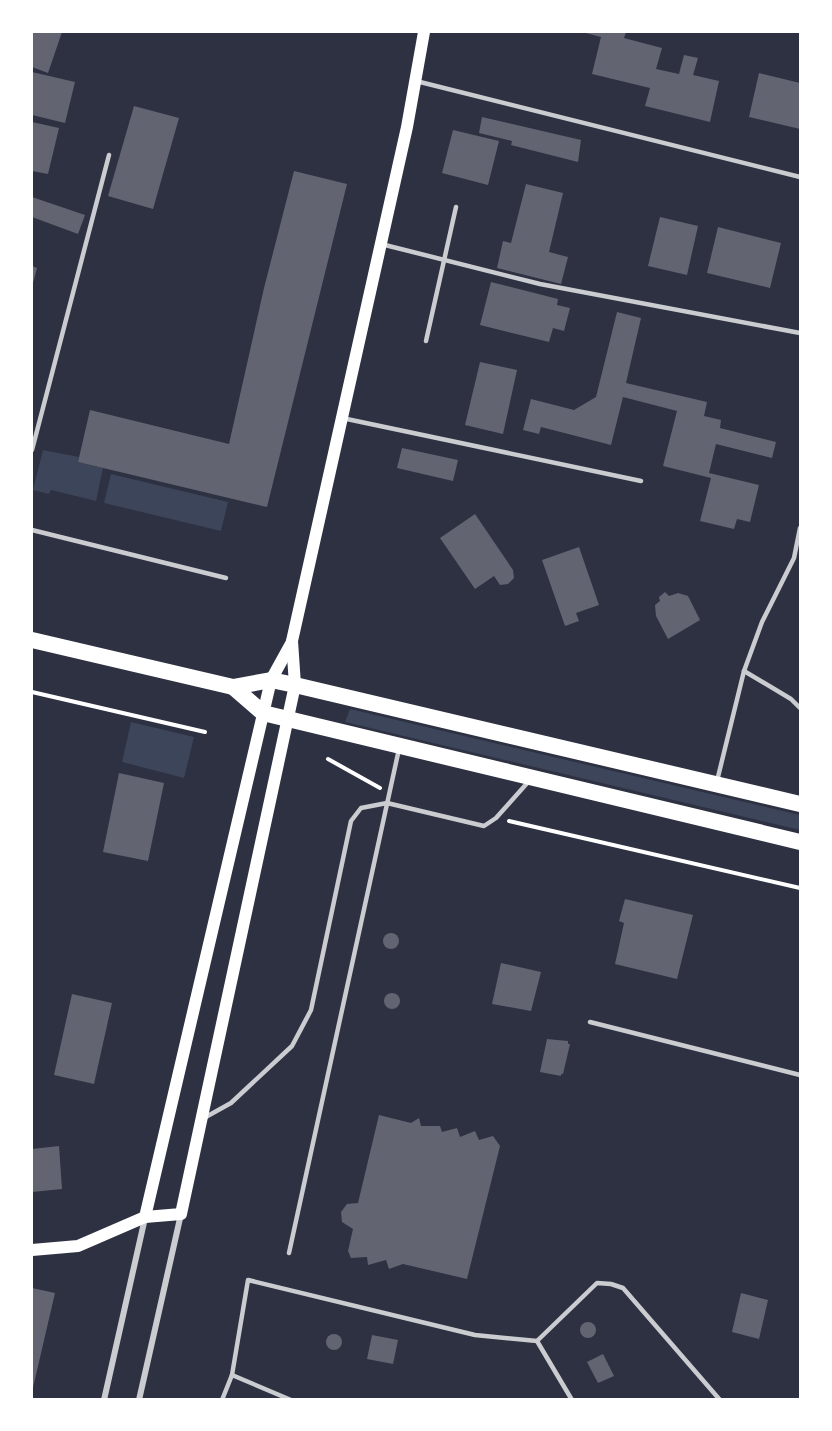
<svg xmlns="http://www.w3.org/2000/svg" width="832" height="1431" viewBox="0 0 832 1431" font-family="'Roboto Serif',serif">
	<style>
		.green { fill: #3c4559 }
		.building { fill: #626471 }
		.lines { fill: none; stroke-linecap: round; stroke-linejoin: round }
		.path { stroke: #fff; stroke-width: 4 }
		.service { stroke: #caccd0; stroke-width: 4.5 }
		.minor { stroke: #caccd0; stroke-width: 6 }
		.secondary { stroke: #fff; stroke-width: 12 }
		.trunk { stroke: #fff; stroke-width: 16 }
	</style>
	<rect width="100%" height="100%" fill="#2d3142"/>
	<g class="green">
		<path d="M43,450L79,457L78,462L103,468L96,501L51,490L49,494L33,490Z"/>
		<path d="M111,474L228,502L221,531L104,503Z"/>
		<path d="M350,709L800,815V830L345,722Z"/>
		<path d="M131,722L194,737L184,778L122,762Z"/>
	</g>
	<g class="building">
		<path d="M32,32H62L48,73L32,67Z"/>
		<path d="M582,32H626L624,38L662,48L656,69L679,74L684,55L698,58L693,75L719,81L710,122L645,106L650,88L592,74L601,37Z"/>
		<path d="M32,72L75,82L65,123L32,115Z"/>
		<path d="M759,73L800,83V129L749,117Z"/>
		<path d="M134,106L179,118L153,209L108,196Z"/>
		<path d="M482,117L581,140L578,162L511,145L512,141L479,133Z"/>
		<path d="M32,122L59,128L48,174L32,171Z"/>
		<path d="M453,130L499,141L488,185L442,173Z"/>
		<path d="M294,171L347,184L267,507L78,462L90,410L229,444L264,288Z"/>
		<path d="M526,184L563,193L549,252L568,257L561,284L497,268L503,241L511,243Z"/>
		<path d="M32,197L85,215L78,234L32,217Z"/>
		<path d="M660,217L698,226L687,275L648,266Z"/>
		<path d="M718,227L781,243L770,288L707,273Z"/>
		<path d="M32,266L37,268L32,287Z"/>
		<path d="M491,282L558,299L557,305L570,308L564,331L553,328L549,342L480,325Z"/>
		<path d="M617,312L641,318L626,383L707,402L704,416L721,420L720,428L776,442L772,458L716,444L709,473L759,485L750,522L737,519L734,529L700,521L711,478L663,466L677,411L623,397L611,445L541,427L539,434L523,430L531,399L574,410L596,397Z"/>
		<path d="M480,362L517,370L503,434L465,425Z"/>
		<path d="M402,448L458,460L453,481L397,468Z"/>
		<path d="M475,514L513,570L514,578L508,584L500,585L494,576L475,589L440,538Z"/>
		<path d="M579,547L599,605L576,613L579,621L565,626L542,560Z"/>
		<path d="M665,592L669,596L678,593L688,596L700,620L668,639L656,616L655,605L660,601L659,597Z"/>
		<path d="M119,773L164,783L148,861L103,852Z"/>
		<path d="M625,899L693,915L677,979L615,964L624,923L619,921Z"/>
		<circle cx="391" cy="941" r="8"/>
		<path d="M501,963L541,972L531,1011L492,1004Z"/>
		<circle cx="392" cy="1001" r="8"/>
		<path d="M72,994L112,1003L94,1084L54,1075Z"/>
		<path d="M547,1039L568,1041V1044H570L563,1074H561V1076L540,1072Z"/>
		<path d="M379,1115L411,1123L419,1118L421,1126H440L442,1132L457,1128L460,1137L475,1131L479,1140L493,1136L500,1146L467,1279L403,1264L389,1269L386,1260L368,1265L367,1257L351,1258L348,1251L353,1229L342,1222L341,1212L347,1204L358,1203Z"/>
		<path d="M59,1146L62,1189L32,1192V1149Z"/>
		<path d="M32,1288L55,1293L32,1392Z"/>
		<path d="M741,1293L768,1300L759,1339L732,1332Z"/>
		<circle cx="588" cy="1330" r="8"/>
		<circle cx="334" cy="1342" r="8"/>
		<path d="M372,1335L398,1340L393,1364L367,1359Z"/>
		<path d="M603,1354L614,1376L598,1383L587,1362Z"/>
	</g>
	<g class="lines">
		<g class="path">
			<path d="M32,692L205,732"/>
			<path d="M328,759L380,788"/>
			<path d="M509,821L800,888"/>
		</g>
		<g class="service">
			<path d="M416,81L800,177"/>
			<path d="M381,244L540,284L800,333"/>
			<path d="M426,341L456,207"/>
			<path d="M342,418L641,481"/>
			<path d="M32,450L109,155"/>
			<path d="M32,530L226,578"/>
			<path d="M744,671L791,699L800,708"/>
			<path d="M717,781L744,671L762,622L794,558L800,528"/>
			<path d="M590,1022L800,1075"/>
			<path d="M204,1118L231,1103L292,1046L311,1010L351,821L361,808L387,803L484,826L496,818L529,781"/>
			<path d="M289,1253L399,749"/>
			<path d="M537,1341L572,1400"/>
			<path d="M232,1375L291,1400"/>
			<path d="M222,1400L232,1375L248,1280L475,1335L537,1341L597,1283L611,1284L623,1288L720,1400"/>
		</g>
		<g class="minor">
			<path d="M104,1400L145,1218"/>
			<path d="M139,1400L181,1214"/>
		</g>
		<g class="secondary">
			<path d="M145,1217L271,680L292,642"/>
			<path d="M32,1250L78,1246L145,1217L181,1214L295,685L292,641L407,127L424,32"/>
		</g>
		<g class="trunk">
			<path d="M32,640L233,687L271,680L295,685L800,804"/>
			<path d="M233,687L263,713L800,842"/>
		</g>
	</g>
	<rect width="832" height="1431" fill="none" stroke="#ffffff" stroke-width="66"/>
</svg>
